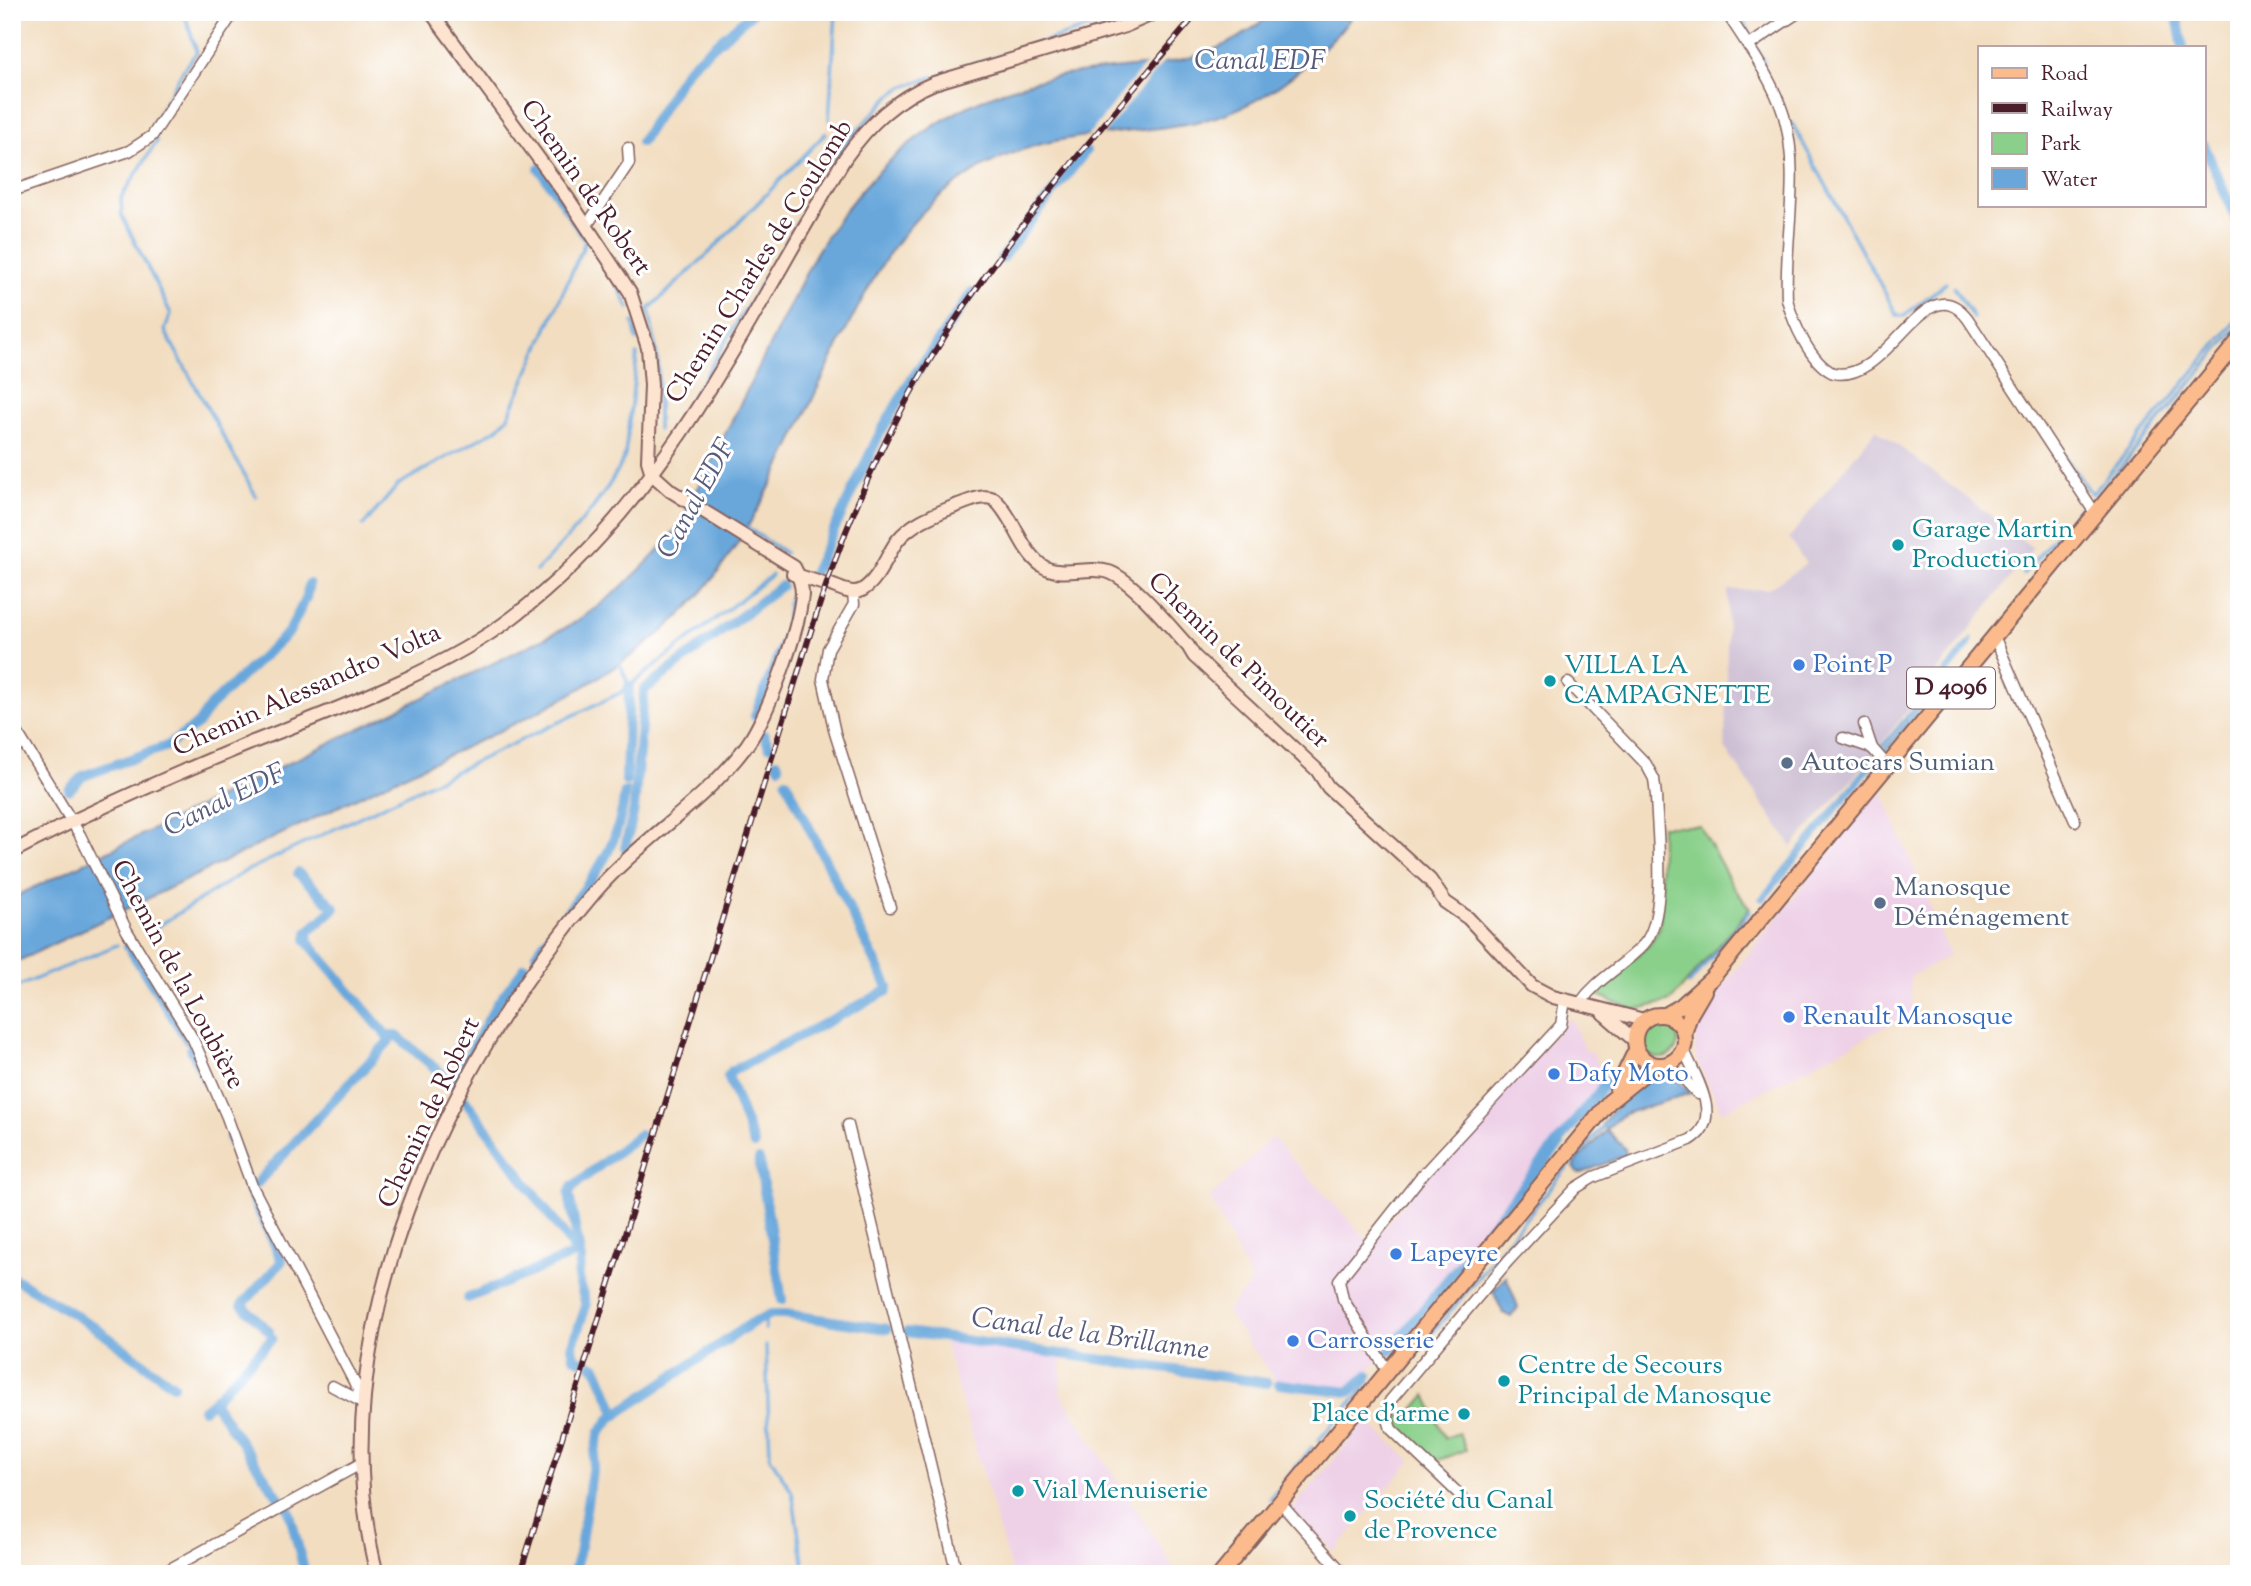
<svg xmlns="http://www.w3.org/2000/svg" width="2251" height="1586" viewBox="0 0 2251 1586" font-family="'Sorts Mill Goudy',serif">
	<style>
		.built { fill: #eed0e7 }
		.industrial { fill: #ccbed3 }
		.green { fill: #8ad08b; stroke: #6a785b; stroke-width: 2 }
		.water { fill: #69a7db; stroke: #5a6383; stroke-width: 2 }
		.pier { fill: #f2ddc0 }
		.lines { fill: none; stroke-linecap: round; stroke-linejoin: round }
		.stream { stroke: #69a7db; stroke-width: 3.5 }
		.canal { stroke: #69a7db; stroke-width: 10 }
		.street-casing { stroke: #85625f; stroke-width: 13 }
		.secondary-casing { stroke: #85625f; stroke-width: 16 }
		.primary-casing { stroke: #85625f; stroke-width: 18 }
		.street { stroke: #fff; stroke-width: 10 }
		.secondary { stroke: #fde4d1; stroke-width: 12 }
		.primary { stroke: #fbbb8d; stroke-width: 14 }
		.rail-casing { stroke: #4a1f2b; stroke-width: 6 }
		.rail { stroke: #fff; stroke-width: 3.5; stroke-dasharray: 10; stroke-linecap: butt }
		.culture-dot { fill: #0f9aa8; stroke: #fff; stroke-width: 2.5 }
		.shop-dot { fill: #3f7fe0; stroke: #fff; stroke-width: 2.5 }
		.service-dot { fill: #5c6f8a; stroke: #fff; stroke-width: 2.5 }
		.labels { text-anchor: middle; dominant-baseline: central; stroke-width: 6; stroke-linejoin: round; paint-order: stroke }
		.shield { fill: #fff; stroke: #80626b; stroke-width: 2 }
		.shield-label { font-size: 24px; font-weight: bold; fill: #4a1f2b }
		.street-label { font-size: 26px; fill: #4a1f2b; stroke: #fff }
		.culture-label { font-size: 26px; fill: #0d838f; stroke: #fff; text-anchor: start }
		.shop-label { font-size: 26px; fill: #366cbe; stroke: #fff; text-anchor: start }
		.service-label { font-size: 26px; fill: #4e5e75; stroke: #fff; text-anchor: start }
		.water-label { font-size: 28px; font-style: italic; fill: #585c7a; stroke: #fff }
	</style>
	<rect width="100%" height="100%" fill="#fff"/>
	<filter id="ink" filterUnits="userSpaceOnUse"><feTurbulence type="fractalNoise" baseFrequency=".0143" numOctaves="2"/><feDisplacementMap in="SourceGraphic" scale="14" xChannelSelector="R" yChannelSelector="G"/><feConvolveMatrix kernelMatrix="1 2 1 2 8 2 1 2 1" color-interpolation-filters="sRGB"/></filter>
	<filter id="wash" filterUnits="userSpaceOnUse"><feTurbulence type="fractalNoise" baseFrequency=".00686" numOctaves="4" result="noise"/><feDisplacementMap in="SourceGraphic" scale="28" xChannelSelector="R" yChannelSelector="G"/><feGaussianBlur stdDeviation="1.57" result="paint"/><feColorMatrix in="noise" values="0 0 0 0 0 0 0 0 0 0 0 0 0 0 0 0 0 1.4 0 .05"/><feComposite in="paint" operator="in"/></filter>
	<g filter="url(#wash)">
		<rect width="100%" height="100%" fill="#f2ddc0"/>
		<g class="built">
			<path d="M1881,789L1950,955L1910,977L1912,1013L1722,1112L1696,1059L1695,1025L1698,1017Z"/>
			<path d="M1571,1017L1579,1037L1587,1052H1592L1605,1080L1389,1349L1352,1390L1275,1380L1226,1311L1251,1284V1280L1210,1198L1272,1137L1371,1244L1410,1195Z"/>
			<path d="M944,1341L1062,1358L1060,1393L1178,1574H1012Z"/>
			<path d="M1366,1421L1411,1461L1334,1552L1292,1509Z"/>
		</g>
		<path class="industrial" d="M1876,429L2033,548L1867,762L1792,847L1725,748L1728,590L1768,589L1806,564L1789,538Z"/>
		<g class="green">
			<path d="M1661,826H1700L1734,888L1750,908L1671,1001L1634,1010L1595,994L1649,945L1660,927Z"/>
			<circle cx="1660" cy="1040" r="18"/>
			<path d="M1426,1395L1445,1438L1459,1433L1466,1450L1434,1462L1399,1429L1397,1413L1405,1420Z"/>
		</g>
		<g class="water">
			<path d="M1274,12H1356C1314,63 1263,109 1196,122C1101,141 1033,125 949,189C897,228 869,285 840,342C799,424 761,522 702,592C626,682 485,737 379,787C256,846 134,905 12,964V898L569,626C613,599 647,566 679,526L815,255C872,159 953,94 1065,75C1150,61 1202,73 1274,12Z"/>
			<path d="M1661,1073L1673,1076L1691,1093L1624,1114L1606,1129L1602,1125C1616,1107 1636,1076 1661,1073Z"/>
			<path d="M1607,1130L1625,1149L1626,1155L1579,1174L1574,1167L1577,1160Z"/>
			<path d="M1506,1276L1518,1307L1511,1317L1503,1313L1493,1291Z"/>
		</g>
		<path class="pier" d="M1164,61L1102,136L1087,137L1147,62Z"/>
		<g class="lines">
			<g class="stream">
				<path d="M1739,12L1751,35"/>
				<path d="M1757,49L1764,63"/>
				<path d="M941,75L1137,12"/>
				<path d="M829,120L836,12"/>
				<path d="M1792,123L1897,315L1904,316L1946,283"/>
				<path d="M152,124C169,102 177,72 197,53L184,12"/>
				<path d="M157,141L121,198L122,216L171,314L165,329L166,333L256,496"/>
				<path d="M615,281L629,308"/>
				<path d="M1954,287L1973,318"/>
				<path d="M633,322L637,340"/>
				<path d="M658,429V363L649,309L712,250L826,133"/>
				<path d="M673,429L847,141L890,96L903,87L933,77"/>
				<path d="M2055,444L2092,494L2239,317"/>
				<path d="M2097,496L2239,325"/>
				<path d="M743,525L785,553"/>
				<path d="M363,526L399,484L497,429L508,417L587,238"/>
				<path d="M536,571C568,538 607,498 625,455L637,355"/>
				<path d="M2023,574L2083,504"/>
				<path d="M620,664L629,686"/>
				<path d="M1883,746L1968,643"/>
				<path d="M1760,899L1872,761"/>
				<path d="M1763,901L1969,647L1972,639"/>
				<path d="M155,928L244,872L620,693L772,575"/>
				<path d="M1689,984L1750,911"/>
				<path d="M12,989L117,945"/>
				<path d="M765,1316V1329"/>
				<path d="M766,1346L770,1457L792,1492L805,1574"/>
				<path d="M1395,1350L1563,1145L1560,1140"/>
				<path d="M1394,1381L1573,1160L1606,1124"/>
				<path d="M1318,1441L1370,1381"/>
				<path d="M1270,1500L1312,1447"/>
				<path d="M1208,1574L1255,1518"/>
			</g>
			<g class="canal">
				<path d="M2176,12L2183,47"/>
				<path d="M641,142L687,69L753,12"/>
				<path d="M2204,145L2239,226"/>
				<path d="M539,168L587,238"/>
				<path d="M1001,259L1086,151"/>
				<path d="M814,572L878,437L909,383L972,292"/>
				<path d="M755,716L789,629L792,599"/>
				<path d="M764,735L769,746"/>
				<path d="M777,762L779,766"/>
				<path d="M626,781L629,686"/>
				<path d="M69,790L83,776L167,746L198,724L210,706L289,632L306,598L309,584"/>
				<path d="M625,848L634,810L644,690L781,586"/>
				<path d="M298,873L335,908L308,932L307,941L387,1036H397L454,1084"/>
				<path d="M560,922C593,876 618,852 625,792"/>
				<path d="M128,946L187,1039"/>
				<path d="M536,954L553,931"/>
				<path d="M191,1048L207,1083"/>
				<path d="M453,1084L497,1004L525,967"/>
				<path d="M461,1094L578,1254"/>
				<path d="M230,1137L249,1190L282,1261L242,1305L269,1331"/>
				<path d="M754,1145L728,1076L732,1071L887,991L888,987L786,781"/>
				<path d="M759,1160L782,1300"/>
				<path d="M256,1184L389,1041L387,1036"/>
				<path d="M12,1277L93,1326L173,1385"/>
				<path d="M468,1298L577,1253"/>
				<path d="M907,1332L1267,1383"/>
				<path d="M1390,1351L1607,1082"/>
				<path d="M580,1360L574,1357L572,1347L586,1306L578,1276L581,1260L569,1194L572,1187L639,1135"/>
				<path d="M592,1365L596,1367L617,1415"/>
				<path d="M1279,1384L1349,1392L1368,1375"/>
				<path d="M213,1401L272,1338"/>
				<path d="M203,1409L213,1401L284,1505"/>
				<path d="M289,1510L305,1574"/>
				<path d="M573,1574L579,1554L596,1446L600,1432L611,1418L752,1323L771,1314H785L887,1329"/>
			</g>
		</g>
	</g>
	<g filter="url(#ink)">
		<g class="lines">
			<g class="street-casing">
				<g id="street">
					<path d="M1726,12C1747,44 1773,80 1784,116C1801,175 1784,239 1787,299C1793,323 1810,362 1833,373C1890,385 1925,262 1968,319L2095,513"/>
					<path d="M1748,46L1799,12"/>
					<path d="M12,191L129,151L152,136L234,12"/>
					<path d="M587,225L629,163L628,148"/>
					<path d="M853,592L854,604L828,649L823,679L835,733L890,907"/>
					<path d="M1994,636L2075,821"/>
					<path d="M1568,683L1646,764L1654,779L1656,796C1657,832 1668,917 1644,944C1624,966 1598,978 1581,1002"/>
					<path d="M12,724L80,835L127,931L193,1039L227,1117L252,1186L363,1399"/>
					<path d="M1864,724L1872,748"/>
					<path d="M1843,738L1872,748L1887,765"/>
					<path d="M1665,1065L1682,1077L1698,1094"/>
					<path d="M848,1125L957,1574"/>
					<path d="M1388,1372L1343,1299L1339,1280L1419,1179L1561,1025L1565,1000"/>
					<path d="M332,1386L364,1403"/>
					<path d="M1461,1496L1391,1429L1387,1416L1390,1401L1508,1261L1576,1188L1594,1177L1690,1140C1725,1120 1695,1076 1683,1048"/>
					<path d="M1280,1502L1344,1574"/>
					<path d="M161,1574L362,1463"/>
				</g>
			</g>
			<g class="secondary-casing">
				<g id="secondary">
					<path d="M793,574L821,583"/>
					<path d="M831,585C841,589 852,595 862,590C878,581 887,555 897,541C912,522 936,514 958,505C970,501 982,494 994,499C1014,517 1020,549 1041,565C1060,579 1088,565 1109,572C1134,581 1169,626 1188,646L1194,656L1317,770L1328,787L1430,880L1445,902L1468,918L1532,986L1553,997L1644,1020"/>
					<path d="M12,852C89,811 168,777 248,744C331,711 442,671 513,617C666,502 748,317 845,158C869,124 895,99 934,83L1125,26L1157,12"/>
					<path d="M1603,1013L1634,1040"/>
					<path d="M377,1574C316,1342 445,1066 595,892C641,839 704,803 747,745C768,715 799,631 802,594C802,584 799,576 794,567L671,491L652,474L648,461L651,385L648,348L630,292L567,197L431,12"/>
				</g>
			</g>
			<g class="primary-casing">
				<g id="primary">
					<circle cx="1660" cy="1040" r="25"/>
					<path d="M1665,1015L1681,1006L1712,978L2239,340"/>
					<path d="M1684,1034L1690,1015L1704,991"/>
					<path d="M1617,1089L1636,1050"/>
					<path d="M1221,1574L1609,1102L1655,1065"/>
				</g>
			</g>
			<use href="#street" class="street"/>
			<use href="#secondary" class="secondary"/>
			<use href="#primary" class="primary"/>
			<g class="rail-casing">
				<path id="rail" d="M520,1574L811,631C841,535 880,441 933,355C1008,232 1106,123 1198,12"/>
			</g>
			<use href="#rail" class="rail"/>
		</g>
	</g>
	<g class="culture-dot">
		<circle cx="1898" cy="545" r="7"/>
		<circle cx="1550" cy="681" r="7"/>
		<circle cx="1504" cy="1381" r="7"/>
		<circle cx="1464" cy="1414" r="7"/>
		<circle cx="1018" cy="1491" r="7"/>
		<circle cx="1350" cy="1516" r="7"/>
	</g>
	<g class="shop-dot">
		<circle cx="1799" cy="665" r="7"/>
		<circle cx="1789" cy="1017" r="7"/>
		<circle cx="1554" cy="1074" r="7"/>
		<circle cx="1396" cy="1254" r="7"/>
		<circle cx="1293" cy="1341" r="7"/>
	</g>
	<g class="service-dot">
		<circle cx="1787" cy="763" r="7"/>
		<circle cx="1880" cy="903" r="7"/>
	</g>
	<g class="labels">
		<rect class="shield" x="1907" y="667.5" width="88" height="41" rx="5"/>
		<g class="shield-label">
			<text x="1951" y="688">D 4096</text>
		</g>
		<g class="street-label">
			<text transform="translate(585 188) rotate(55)">Chemin de Robert</text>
			<text transform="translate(760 262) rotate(-58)">Chemin Charles de Coulomb</text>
			<text transform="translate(1238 661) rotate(44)">Chemin de Pimoutier</text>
			<text transform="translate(307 691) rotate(-24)">Chemin Alessandro Volta</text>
			<text transform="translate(177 975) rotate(62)">Chemin de la Loubière</text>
			<text transform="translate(430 1113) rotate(-65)">Chemin de Robert</text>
		</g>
		<g class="culture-label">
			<text x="1912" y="530">Garage Martin<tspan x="1912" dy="30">Production</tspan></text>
			<text x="1564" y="666">VILLA LA<tspan x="1564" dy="30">CAMPAGNETTE</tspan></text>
			<text x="1518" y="1366">Centre de Secours<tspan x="1518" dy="30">Principal de Manosque</tspan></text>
			<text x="1450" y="1414" text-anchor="end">Place d'arme</text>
			<text x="1032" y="1491">Vial Menuiserie</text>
			<text x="1364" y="1501">Société du Canal<tspan x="1364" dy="30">de Provence</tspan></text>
		</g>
		<g class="shop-label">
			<text x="1813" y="665">Point P</text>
			<text x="1803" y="1017">Renault Manosque</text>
			<text x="1568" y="1074">Dafy Moto</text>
			<text x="1410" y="1254">Lapeyre</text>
			<text x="1307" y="1341">Carrosserie</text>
		</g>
		<g class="service-label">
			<text x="1801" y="763">Autocars Sumian</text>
			<text x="1894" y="888">Manosque<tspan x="1894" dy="30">Déménagement</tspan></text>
		</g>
		<g class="water-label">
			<text x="1260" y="62">Canal EDF</text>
			<text transform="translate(697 499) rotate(-61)">Canal EDF</text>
			<text transform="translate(225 801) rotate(-26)">Canal EDF</text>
			<text transform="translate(1090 1335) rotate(8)">Canal de la Brillanne</text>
		</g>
	</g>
	<rect width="2251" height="1586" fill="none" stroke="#fff" stroke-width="42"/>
	<rect x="1978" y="46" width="228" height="161" fill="#ffffff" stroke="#b7a5aa" stroke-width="2"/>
	<rect x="1992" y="68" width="35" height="10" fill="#fbbb8d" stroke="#b7a5aa" stroke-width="2"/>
	<text x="2041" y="80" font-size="21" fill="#4a1f2b">Road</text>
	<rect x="1992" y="103" width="35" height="10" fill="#4a1f2b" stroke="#b7a5aa" stroke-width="2"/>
	<text x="2041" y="116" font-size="21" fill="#4a1f2b">Railway</text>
	<rect x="1992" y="133" width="35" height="21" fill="#8ad08b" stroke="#b7a5aa" stroke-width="2"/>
	<text x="2041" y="150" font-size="21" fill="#4a1f2b">Park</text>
	<rect x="1992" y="168" width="35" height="21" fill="#69a7db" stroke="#b7a5aa" stroke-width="2"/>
	<text x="2041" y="186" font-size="21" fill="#4a1f2b">Water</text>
</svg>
